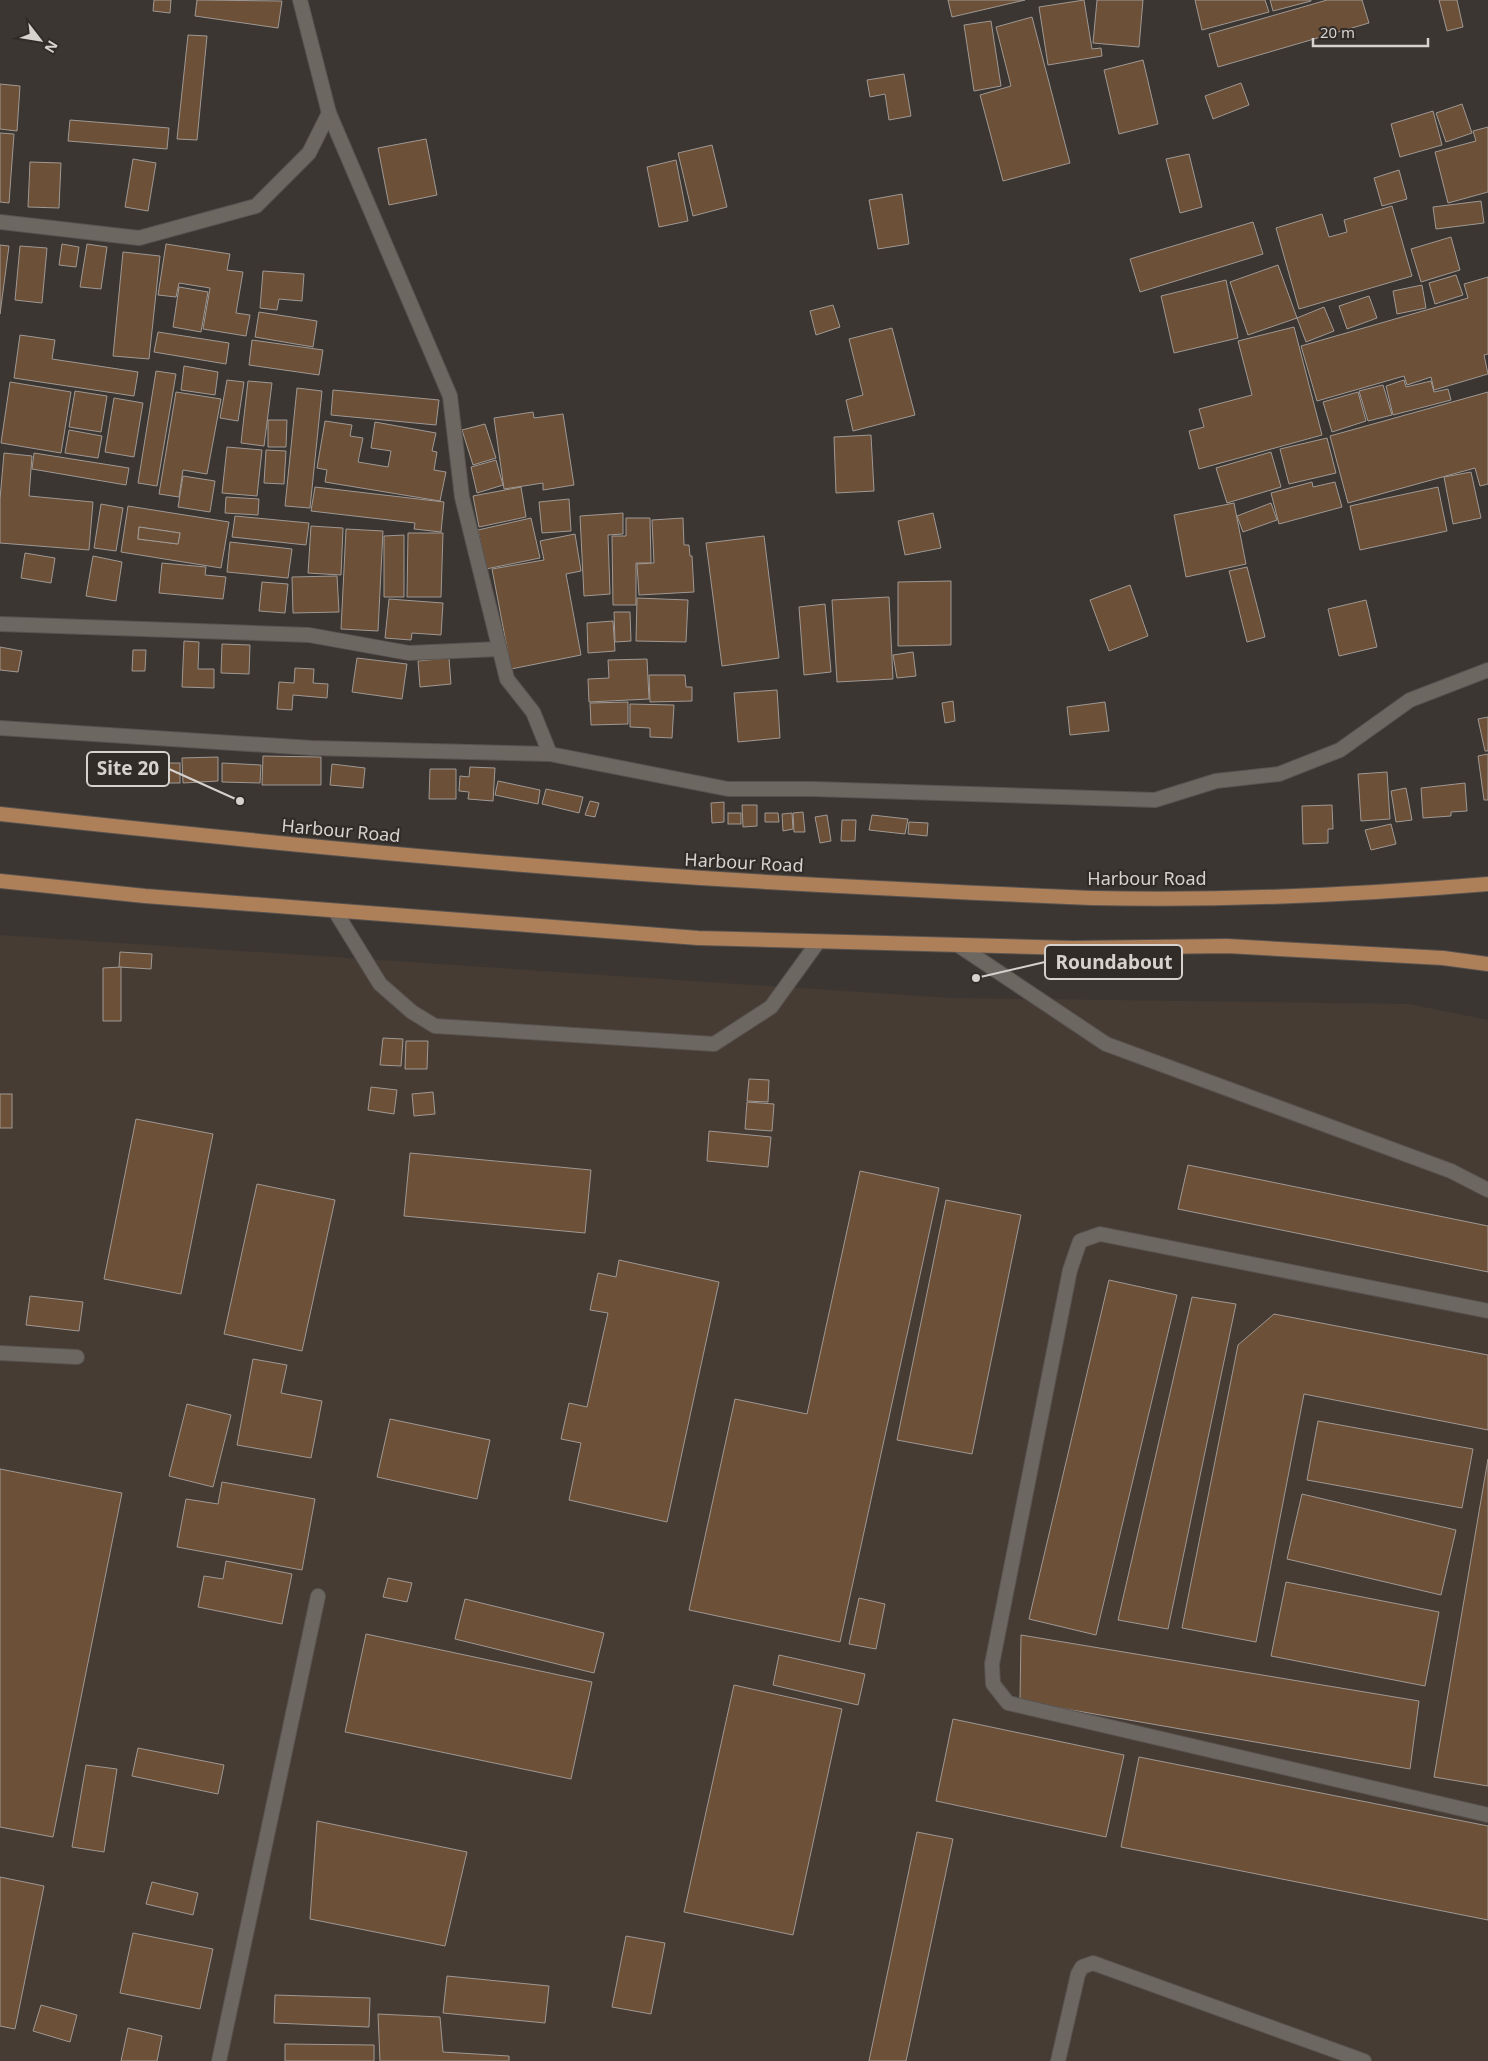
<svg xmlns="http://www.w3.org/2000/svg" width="1488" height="2061" viewBox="0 0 1488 2061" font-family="'Noto Sans',sans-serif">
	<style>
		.built { fill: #473c34 }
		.building { fill: #6d5038; stroke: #9f9893; fill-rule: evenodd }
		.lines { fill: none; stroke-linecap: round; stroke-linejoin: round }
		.service-casing { stroke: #585350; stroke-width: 16 }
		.minor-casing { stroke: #585350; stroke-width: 16 }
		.trunk-casing { stroke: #585350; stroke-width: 16 }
		.service { stroke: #6d6762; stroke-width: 14 }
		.minor { stroke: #6d6762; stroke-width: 14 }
		.trunk { stroke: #ae805a; stroke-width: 14 }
		.labels { text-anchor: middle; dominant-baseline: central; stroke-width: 4.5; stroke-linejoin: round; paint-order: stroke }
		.street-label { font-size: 18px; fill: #d5d2cf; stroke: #312c28 }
		.leader { fill: none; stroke: #d5d2cf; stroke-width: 2 }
		.callout-dot { fill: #d5d2cf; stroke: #312c28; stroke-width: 2 }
		.callout { fill: #312c28; stroke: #d5d2cf; stroke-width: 2 }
		.callout-label { font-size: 19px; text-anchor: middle; font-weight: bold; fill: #d5d2cf }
	</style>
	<rect width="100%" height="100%" fill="#3b3632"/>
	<path class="built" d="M0,935L950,998L1408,1004L1488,1020V2061H0Z"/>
	<g class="building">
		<path d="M154,0H171L170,13L153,11Z"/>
		<path d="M197,0L282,1L278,28L195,16Z"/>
		<path d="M948,0H1025L952,17Z"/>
		<path d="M1084,0L1092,49L1101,48L1102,56L1048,65L1039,7Z"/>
		<path d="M1097,0H1143L1139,47L1093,43Z"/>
		<path d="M1195,0H1265L1269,12L1202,30Z"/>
		<path d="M1270,0H1311V1L1273,11Z"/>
		<path d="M1327,0H1362L1369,23L1218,67L1209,34Z"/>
		<path d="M1439,0H1457L1463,27L1447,31Z"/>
		<path d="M1032,17L1070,163L1003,181L980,95L1011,86L996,27Z"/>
		<path d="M991,21L1001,86L974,91L964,25Z"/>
		<path d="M188,35L207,36L197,140L177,139Z"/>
		<path d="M1143,60L1158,124L1119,134L1104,70Z"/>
		<path d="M904,74L911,116L889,120L885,94L870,97L867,80Z"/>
		<path d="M1241,83L1249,105L1213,119L1205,96Z"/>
		<path d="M0,84L20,86L17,131L0,129Z"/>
		<path d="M1462,104L1472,133L1446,142L1436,113Z"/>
		<path d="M1433,111L1442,145L1400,157L1391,124Z"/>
		<path d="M70,120L169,128L167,149L68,141Z"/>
		<path d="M1488,127V192L1448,203L1435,152L1476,141L1473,131Z"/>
		<path d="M0,133L14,134L9,203L0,202Z"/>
		<path d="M426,139L437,195L389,205L378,148Z"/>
		<path d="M712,145L727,207L693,216L678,153Z"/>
		<path d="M1189,154L1202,207L1180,213L1166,159Z"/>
		<path d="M133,159L156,163L148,211L125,207Z"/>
		<path d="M676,160L688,221L659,227L647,167Z"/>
		<path d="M30,162L61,163L59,208L28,207Z"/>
		<path d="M1399,170L1407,199L1382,206L1374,178Z"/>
		<path d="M902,194L909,244L878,249L869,200Z"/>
		<path d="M1481,201L1484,223L1436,229L1433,207Z"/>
		<path d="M1392,206L1412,276L1299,309L1276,228L1322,214L1329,237L1347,232L1344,220Z"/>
		<path d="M1253,222L1263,254L1140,292L1130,259Z"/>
		<path d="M1451,237L1460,270L1421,282L1411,249Z"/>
		<path d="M62,244L79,247L76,267L59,265Z"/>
		<path d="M87,244L107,247L101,289L80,287Z"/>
		<path d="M166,244L230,254L227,270L243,272L236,313L250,315L246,336L203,329L210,288L179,283L176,297L158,295Z"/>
		<path d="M0,245L9,246L0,314Z"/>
		<path d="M20,246L47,248L42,303L15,300Z"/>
		<path d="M123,252L160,256L149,359L113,356Z"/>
		<path d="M1278,265L1297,318L1248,335L1230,282Z"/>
		<path d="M263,271L304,274L302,301L279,299L277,310L260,308Z"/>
		<path d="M1456,275L1463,295L1435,304L1429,283Z"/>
		<path d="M1488,277V354L1484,355L1488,374L1434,390L1431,377L1407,385L1404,376L1317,401L1301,346L1468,298L1464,284Z"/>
		<path d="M1226,280L1238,338L1174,353L1161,296Z"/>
		<path d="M1422,285L1426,308L1397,314L1393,291Z"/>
		<path d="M179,287L208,292L201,332L173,327Z"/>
		<path d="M1369,296L1377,318L1347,329L1339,306Z"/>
		<path d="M833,305L840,327L816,335L810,311Z"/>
		<path d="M1324,307L1334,331L1306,342L1297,318Z"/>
		<path d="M259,312L317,321L313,347L255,337Z"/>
		<path d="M1294,327L1322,435L1199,469L1189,431L1204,427L1199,409L1252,395L1238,341Z"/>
		<path d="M892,328L915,415L853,431L846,400L863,395L849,339Z"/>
		<path d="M158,332L229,343L226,364L154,352Z"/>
		<path d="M20,335L55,340L52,359L138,372L134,396L14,378Z"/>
		<path d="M252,340L323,350L319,375L249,365Z"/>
		<path d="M184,366L218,372L215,395L181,390Z"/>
		<path d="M156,371L176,374L157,486L138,483Z"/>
		<path d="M227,380L244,382L238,421L220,418Z"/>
		<path d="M1404,380L1406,387L1431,381L1434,392L1448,389L1451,400L1393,415L1386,386Z"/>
		<path d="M248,381L272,383L264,446L241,443Z"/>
		<path d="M10,382L71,392L61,453L1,443Z"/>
		<path d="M1383,385L1392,415L1368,421L1359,391Z"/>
		<path d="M297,388L322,391L310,508L285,506Z"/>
		<path d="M333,390L439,400L436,425L331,415Z"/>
		<path d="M75,391L107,396L101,432L69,427Z"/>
		<path d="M176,392L221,399L207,474L183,470L179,497L159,494Z"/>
		<path d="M1358,392L1366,421L1332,432L1323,402Z"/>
		<path d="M1488,392V484L1480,486L1475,468L1348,503L1330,436Z"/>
		<path d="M114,398L143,403L134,457L105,452Z"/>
		<path d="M533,412L534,418L563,414L574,485L543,490V483L504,489L494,418Z"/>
		<path d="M268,420H287L286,447H268Z"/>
		<path d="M325,421L352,425L350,436L363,438L358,462L388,467L391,451L371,448L375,422L436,433L432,451L437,452L434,470L446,472L440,501L325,482L327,470L317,468Z"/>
		<path d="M485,424L496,458L473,465L462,430Z"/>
		<path d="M69,430L102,436L98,458L65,453Z"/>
		<path d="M871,435L874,491L836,493L834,437Z"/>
		<path d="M1327,438L1336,473L1289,484L1280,449Z"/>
		<path d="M227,447L262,450L257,496L222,493Z"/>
		<path d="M266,450L286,451L284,484L264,483Z"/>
		<path d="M1271,452L1281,487L1227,503L1216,468Z"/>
		<path d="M4,453L32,456L29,496L93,502L89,550L0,543V499Z"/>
		<path d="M34,453L129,468L126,485L32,469Z"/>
		<path d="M496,460L503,485L477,493L471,467Z"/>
		<path d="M1471,472L1481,518L1453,524L1444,477Z"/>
		<path d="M183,476L215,481L210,512L178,507Z"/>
		<path d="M1312,482L1313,487L1335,482L1342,507L1279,524L1271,493Z"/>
		<path d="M315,487L444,502L441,532L414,529L415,523L311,511Z"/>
		<path d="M521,487L526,517L479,527L473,496Z"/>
		<path d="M1438,487L1447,531L1360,550L1350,506Z"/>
		<path d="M226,497L259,499L258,515L225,513Z"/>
		<path d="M569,499L571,531L542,533L539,502Z"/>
		<path d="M1234,503L1246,564L1186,577L1174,515Z"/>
		<path d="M1271,503L1277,520L1243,532L1237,516Z"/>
		<path d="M101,504L123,508L116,551L94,548Z"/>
		<path d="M128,506L229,522L221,568L121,552ZM139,527L180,533L178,544L138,539Z"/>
		<path d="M623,513V534L608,535L610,594L584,596L580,516Z"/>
		<path d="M933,513L941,548L905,555L898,521Z"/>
		<path d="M235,516L309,523L306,545L232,537Z"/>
		<path d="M531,518L540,558L486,569L478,530Z"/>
		<path d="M626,518H650L651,563H636V605H613L612,536H626Z"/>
		<path d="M683,518L684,545H689L690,556H692L694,592L639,595L637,564L654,563L652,520Z"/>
		<path d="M311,526L343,528L341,575L308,573Z"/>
		<path d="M139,527L180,533L178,544L138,539Z"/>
		<path d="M346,529L383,531L378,631L341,629Z"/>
		<path d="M408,533H443L441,597H407Z"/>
		<path d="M575,534L581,571L566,574L581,655L511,669L492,569L544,560L540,541Z"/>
		<path d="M404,535V597H384V536Z"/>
		<path d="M764,536L779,658L722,666L706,543Z"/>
		<path d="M230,542L292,549L288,578L227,572Z"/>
		<path d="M25,553L55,558L51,583L21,578Z"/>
		<path d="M93,556L122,562L116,601L86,596Z"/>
		<path d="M162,563L206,567L205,575L226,577L223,599L159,593Z"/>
		<path d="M1247,567L1265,637L1247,642L1229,571Z"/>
		<path d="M337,576L339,612L293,613L292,577Z"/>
		<path d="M951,581V645L898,646V582Z"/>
		<path d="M262,582L288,584L285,613L259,611Z"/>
		<path d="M1130,585L1148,636L1109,651L1090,600Z"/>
		<path d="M889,597L893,679L837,682L832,600Z"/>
		<path d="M637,598L688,600L686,642L636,641Z"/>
		<path d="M389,599L443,603L441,635L412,633L411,640L385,638Z"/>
		<path d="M1366,600L1377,647L1339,656L1328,609Z"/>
		<path d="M825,604L831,672L804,675L799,607Z"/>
		<path d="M614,612H630L631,641L615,642Z"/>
		<path d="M613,621L615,651L588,653L587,623Z"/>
		<path d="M184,641L199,642L198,669H214V688L182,687Z"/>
		<path d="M222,644L250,645L249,674L221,673Z"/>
		<path d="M0,647L22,651L18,672L0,670Z"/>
		<path d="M133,650H146L145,671H132Z"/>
		<path d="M913,652L916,676L897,678L893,655Z"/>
		<path d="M357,658L407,664L402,699L352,692Z"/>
		<path d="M449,658L451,684L420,687L418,661Z"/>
		<path d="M647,659L649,699L589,702L588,679L609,678L608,660Z"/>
		<path d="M295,668L314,669L313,683L328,684L327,698L293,695L292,710L277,709L279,682L294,683Z"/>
		<path d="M649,675H685L686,687H692V701L650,702Z"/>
		<path d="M777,690L780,738L738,742L734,693Z"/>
		<path d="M953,701L955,721L945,723L942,703Z"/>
		<path d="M628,702V724L591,725L590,703Z"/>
		<path d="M1105,702L1109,731L1070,735L1067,707Z"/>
		<path d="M630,704L674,705L672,738L650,737V728L630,727Z"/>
		<path d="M1488,717V751H1485L1478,719Z"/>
		<path d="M1488,754V800H1484L1478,756Z"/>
		<path d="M263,756L321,757V785H262Z"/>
		<path d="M218,757V781L183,783L182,758Z"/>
		<rect x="156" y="763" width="24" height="20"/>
		<path d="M222,763L261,765L260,783L222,782Z"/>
		<path d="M332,764L365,768L363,788L330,785Z"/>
		<path d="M470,767L495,768L493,801L468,799L469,792L459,791L460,776L469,777Z"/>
		<path d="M430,769H456V799H429Z"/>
		<path d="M1387,772L1390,819L1361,821L1358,774Z"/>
		<path d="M498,781L540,790L538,804L495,795Z"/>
		<path d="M1465,783L1467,811L1451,812V816L1423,818L1421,788Z"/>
		<path d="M1406,788L1412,820L1396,822L1391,791Z"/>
		<path d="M546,789L583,797L579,813L542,804Z"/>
		<path d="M590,801L599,803L595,817L585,815Z"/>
		<path d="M724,802V822L712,823L711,803Z"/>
		<path d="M742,805H757V826L743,827Z"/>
		<path d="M1332,805L1333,829H1328V843L1303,844L1302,806Z"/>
		<path d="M803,812L805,832H794L793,813Z"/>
		<rect x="728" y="813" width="13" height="11"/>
		<path d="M765,813H778L779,822H765Z"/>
		<path d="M792,813L793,829L783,831L782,814Z"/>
		<path d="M827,815L831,841L820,843L815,817Z"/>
		<path d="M872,815L908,819L905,834L869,830Z"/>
		<path d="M842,820H856L855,841H841Z"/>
		<path d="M909,822L928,823L927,836L908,834Z"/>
		<path d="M1391,824L1396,844L1371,850L1365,830Z"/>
		<path d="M120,952L152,954L151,969L119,967Z"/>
		<path d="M121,967V1021H103V968Z"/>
		<path d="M383,1038L403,1039L401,1066L380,1065Z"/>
		<path d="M406,1041H428L427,1069H405Z"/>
		<path d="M749,1079L769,1080L768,1102L747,1101Z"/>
		<path d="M371,1087L397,1090L394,1114L368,1110Z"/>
		<path d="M433,1092L435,1114L414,1116L412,1094Z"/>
		<rect x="0" y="1094" width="12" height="34"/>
		<path d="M747,1102L774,1104L772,1131L745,1129Z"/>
		<path d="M136,1119L213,1134L181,1294L104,1279Z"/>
		<path d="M709,1131L771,1137L768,1167L707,1161Z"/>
		<path d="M410,1153L591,1170L585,1233L404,1216Z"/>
		<path d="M1188,1165L1488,1226V1272L1178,1209Z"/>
		<path d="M860,1171L939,1188L840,1642L689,1610L735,1399L807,1414Z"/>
		<path d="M257,1184L335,1200L302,1351L224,1334Z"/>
		<path d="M946,1200L1021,1215L972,1454L897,1440Z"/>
		<path d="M619,1260L719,1282L667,1522L569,1500L581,1443L561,1439L569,1403L587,1407L608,1313L590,1310L598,1273L616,1277Z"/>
		<path d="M1109,1280L1177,1295L1096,1635L1029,1619Z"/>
		<path d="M30,1296L83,1302L79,1331L26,1325Z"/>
		<path d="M1192,1297L1236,1304L1168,1629L1118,1620Z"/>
		<path d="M1274,1314L1488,1355V1430L1304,1394L1256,1642L1182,1628L1238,1345Z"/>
		<path d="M253,1359L287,1365L281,1393L322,1401L311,1458L237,1445Z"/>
		<path d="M187,1404L231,1415L213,1487L169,1476Z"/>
		<path d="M390,1419L490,1440L477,1499L377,1477Z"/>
		<path d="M1318,1421L1473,1449L1462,1508L1307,1480Z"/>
		<path d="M1488,1459V1786L1434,1777Z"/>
		<path d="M0,1469L122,1493L53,1837L0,1827Z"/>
		<path d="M222,1482L315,1499L302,1570L177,1547L186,1499L218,1504Z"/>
		<path d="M1302,1494L1456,1530L1441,1595L1287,1559Z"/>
		<path d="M226,1561L292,1574L282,1624L198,1607L204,1576L223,1579Z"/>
		<path d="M388,1578L412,1583L407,1602L383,1597Z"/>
		<path d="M1286,1582L1439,1612L1425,1686L1271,1656Z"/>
		<path d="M859,1598L885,1604L876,1649L849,1644Z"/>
		<path d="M465,1599L604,1633L594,1673L455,1639Z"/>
		<path d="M366,1634L592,1682L571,1779L345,1732Z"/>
		<path d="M1021,1635L1419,1701L1410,1769L1020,1701Z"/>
		<path d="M779,1655L865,1674L858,1705L773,1685Z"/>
		<path d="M734,1685L842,1709L793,1935L684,1912Z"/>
		<path d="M953,1719L1124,1755L1106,1837L936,1801Z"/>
		<path d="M138,1748L224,1765L218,1794L132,1776Z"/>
		<path d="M1139,1757L1488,1826V1920L1121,1847Z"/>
		<path d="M86,1765L117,1769L104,1852L72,1847Z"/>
		<path d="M317,1821L467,1852L445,1946L310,1919Z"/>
		<path d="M917,1832L953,1839L906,2061H869Z"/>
		<path d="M0,1877L44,1886L15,2029L0,2026Z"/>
		<path d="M152,1882L198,1893L193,1915L146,1904Z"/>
		<path d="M133,1933L213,1949L200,2009L120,1993Z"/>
		<path d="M626,1936L665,1943L651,2014L612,2007Z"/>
		<path d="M447,1976L549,1986L545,2023L443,2013Z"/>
		<path d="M275,1995L370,1998L369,2027L274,2023Z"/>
		<path d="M41,2005L77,2015L70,2042L33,2031Z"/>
		<path d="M378,2014L440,2017L443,2052L509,2056V2061H380Z"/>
		<path d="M128,2028L162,2036L157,2061H121Z"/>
		<path d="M285,2044L374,2045V2061H285Z"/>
	</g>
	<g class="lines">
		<g class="service-casing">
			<g id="service">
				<path d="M0,728L312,748L550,754"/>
				<path d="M335,911L380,984L412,1012L435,1026L714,1044L771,1007L818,942"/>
				<path d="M958,945L1106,1044L1451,1171L1488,1190"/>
				<path d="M1488,1311L1100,1234L1080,1241L1070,1270L992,1664L993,1684L1008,1703L1488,1815"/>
				<path d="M0,1353L77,1357"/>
				<path d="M219,2061L318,1596"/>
				<path d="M1058,2061L1078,1974L1082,1967L1093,1963L1364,2061"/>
			</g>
		</g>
		<g class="minor-casing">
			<g id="minor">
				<path d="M300,0L329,113L450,396L462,497L507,679L533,712L550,754L728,789H813L1155,800L1216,781L1279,774L1340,750L1410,700L1488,670"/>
				<path d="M0,222L139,238L256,206L309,153L329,113"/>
				<path d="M0,624L309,635L409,653L499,649"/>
			</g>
		</g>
		<g class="trunk-casing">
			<g id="trunk">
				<path d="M0,814C286,845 572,873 859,887C936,891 1014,895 1091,898C1223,901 1356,895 1488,884"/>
				<path d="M0,881L145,896L698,938L1073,948L1227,946L1443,958L1488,964"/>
			</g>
		</g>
		<use href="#service" class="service"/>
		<use href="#minor" class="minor"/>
		<use href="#trunk" class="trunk"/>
	</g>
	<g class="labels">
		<g class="street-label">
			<text transform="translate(341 830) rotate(5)">Harbour Road</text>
			<text transform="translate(744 862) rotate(3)">Harbour Road</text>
			<text x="1147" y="878">Harbour Road</text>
		</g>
	</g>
	<path class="leader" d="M240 801L169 769M976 978L1045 962"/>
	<g class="callout-dot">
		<circle cx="240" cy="801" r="5"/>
		<circle cx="976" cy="978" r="5"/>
	</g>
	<g class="callout">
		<rect x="87" y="752" width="82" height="34" rx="5"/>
		<rect x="1045" y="945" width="137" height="34" rx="5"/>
	</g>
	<g class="callout-label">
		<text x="128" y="775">Site 20</text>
		<text x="1114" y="969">Roundabout</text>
	</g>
	<g transform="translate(40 40) rotate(121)" stroke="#312c28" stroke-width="4" paint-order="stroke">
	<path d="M0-4L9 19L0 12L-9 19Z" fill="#d5d2cf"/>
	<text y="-8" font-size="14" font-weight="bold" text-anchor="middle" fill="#d5d2cf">N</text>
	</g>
	<path d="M1313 38v8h115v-8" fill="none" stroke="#d5d2cf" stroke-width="2.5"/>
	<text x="1320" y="38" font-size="15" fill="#d5d2cf" stroke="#312c28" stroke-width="4" paint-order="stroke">20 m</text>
</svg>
